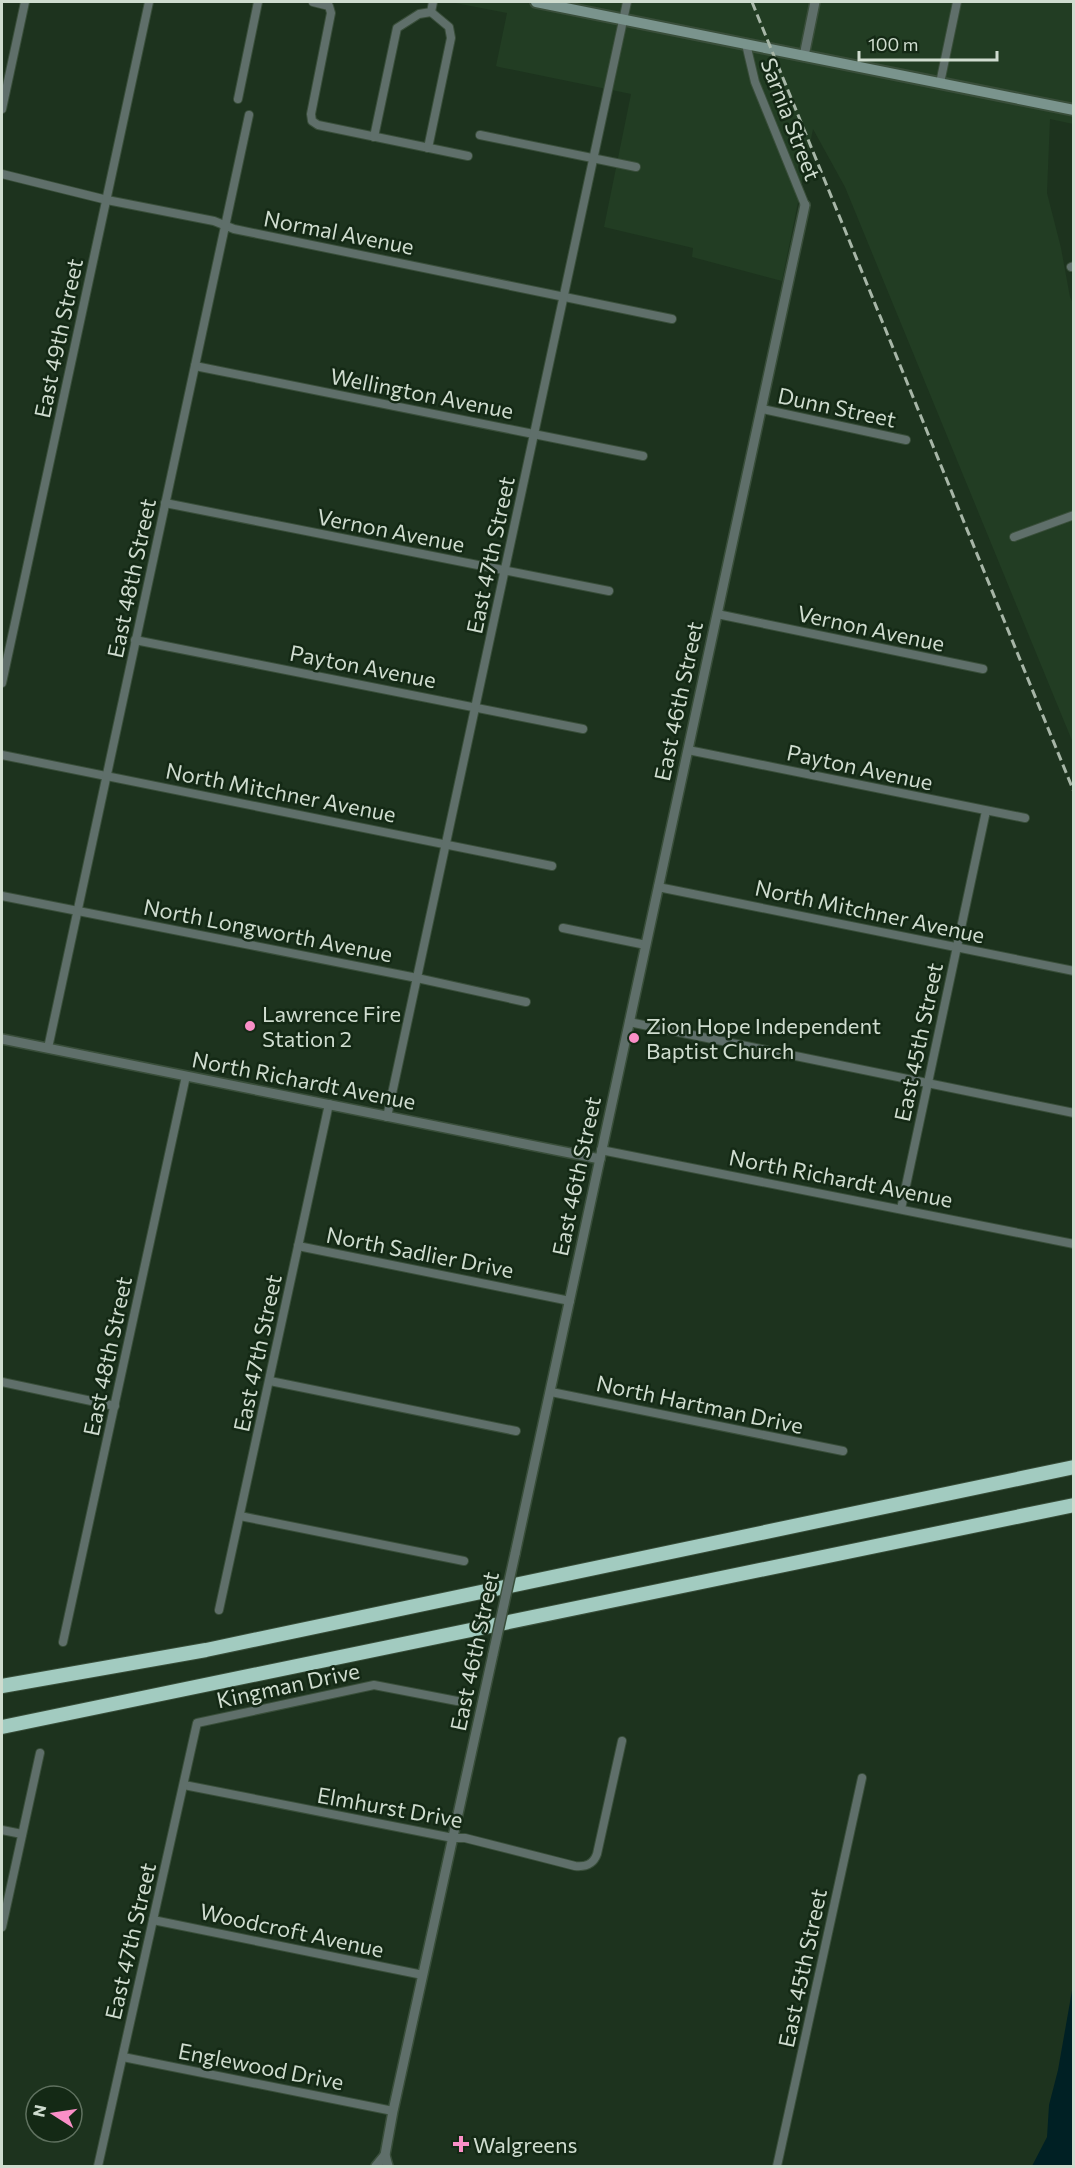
<svg xmlns="http://www.w3.org/2000/svg" width="1075" height="2168" viewBox="0 0 1075 2168" font-family="Commissioner,sans-serif">
	<style>
		.built { fill: #223d23 }
		.water { fill: #002024 }
		.lines { fill: none; stroke-linecap: round; stroke-linejoin: round }
		.minor-casing { stroke: #394e3a; stroke-width: 10 }
		.tertiary-casing { stroke: #394e3a; stroke-width: 12 }
		.secondary-casing { stroke: #394e3a; stroke-width: 14 }
		.motorway-casing { stroke: #394e3a; stroke-width: 16 }
		.minor { stroke: #5f6f6a; stroke-width: 8 }
		.tertiary { stroke: #5f6f6a; stroke-width: 9 }
		.secondary { stroke: #7a948d; stroke-width: 10 }
		.motorway { stroke: #a2cbc0; stroke-width: 14 }
		.rail { stroke: #a7b6a7; stroke-width: 3; stroke-dasharray: 9 4.5; stroke-linecap: butt }
		.tertiary-bridge-casing { stroke: #394e3a; stroke-width: 12; stroke-linecap: butt }
		.tertiary-bridge { stroke: #5f6f6a; stroke-width: 9 }
		.poi-dot { fill: #fa8fc7; stroke: #142915; stroke-width: 2 }
		.labels { text-anchor: middle; dominant-baseline: central; stroke-width: 5; stroke-linejoin: round; paint-order: stroke }
		.street-label { font-size: 22px; fill: #cfdccf; stroke: #142915 }
		.poi-label { font-size: 22px; fill: #cfdccf; stroke: #142915; text-anchor: start }
	</style>
	<rect width="100%" height="100%" fill="#1d331e"/>
	<path class="built" d="M450,2H1073V124L1050,119L1047,193L1061,248L1070,297L1073,303V743L845,187L813,129L782,281L692,257L693,248L604,227L631,94L499,67L496,66L507,13Z"/>
	<path class="water" d="M1073,1985V2166H1032L1047,2137L1049,2105L1058,2070Z"/>
	<g class="lines">
		<g class="minor-casing">
			<g id="minor">
				<path d="M313,2L329,6L331,13L311,114L312,121L318,125L468,156"/>
				<path d="M746,44L755,82L805,205"/>
				<path d="M940,83L957,2"/>
				<path d="M238,99L258,2"/>
				<path d="M2,109L25,2"/>
				<path d="M480,135L636,167"/>
				<path d="M374,137L397,28L419,14L431,12L433,2"/>
				<path d="M428,148L451,38L449,27L431,12"/>
				<path d="M2,174L107,200L214,221L234,229L672,319"/>
				<path d="M1071,267L1074,266"/>
				<path d="M195,366L643,456"/>
				<path d="M762,409L906,440"/>
				<path d="M165,503L609,591"/>
				<path d="M1014,537L1074,515"/>
				<path d="M717,614L983,669"/>
				<path d="M135,640L583,729"/>
				<path d="M2,683L149,2"/>
				<path d="M688,750L1025,818"/>
				<path d="M2,755L552,866"/>
				<path d="M658,887L1074,971"/>
				<path d="M2,896L417,978L526,1002"/>
				<path d="M563,928L646,945"/>
				<path d="M629,1022L1074,1113"/>
				<path d="M48,1048L249,115"/>
				<path d="M387,1117L627,2"/>
				<path d="M601,1150L1074,1244"/>
				<path d="M901,1209L986,811"/>
				<path d="M298,1246L570,1301"/>
				<path d="M270,1381L516,1431"/>
				<path d="M2,1382L115,1406"/>
				<path d="M551,1392L843,1451"/>
				<path d="M240,1516L464,1561"/>
				<path d="M219,1610L329,1104"/>
				<path d="M63,1642L186,1076"/>
				<path d="M184,1785L453,1838H465L575,1866C585,1867 593,1865 597,1854L622,1741"/>
				<path d="M2,1830L22,1834"/>
				<path d="M153,1920L423,1975"/>
				<path d="M2,1927L40,1753"/>
				<path d="M123,2057L393,2111"/>
				<path d="M98,2166L197,1723L374,1685L457,1701"/>
				<path d="M777,2166L862,1778"/>
			</g>
		</g>
		<g class="tertiary-casing">
			<g id="tertiary">
				<path d="M804,56L815,2"/>
				<path d="M2,1039L600,1159"/>
				<path d="M515,1554L805,205"/>
				<path d="M376,2166L385,2155"/>
				<path d="M388,2166L385,2155L393,2111L493,1654"/>
			</g>
		</g>
		<g class="secondary-casing">
			<path id="secondary" d="M536,2L1074,110"/>
		</g>
		<g class="motorway-casing">
			<g id="motorway">
				<path d="M2,1686L206,1650L1074,1467"/>
				<path d="M2,1727L1074,1505"/>
			</g>
		</g>
		<use href="#minor" class="minor"/>
		<use href="#tertiary" class="tertiary"/>
		<use href="#secondary" class="secondary"/>
		<use href="#motorway" class="motorway"/>
		<path class="rail" d="M752,2L1074,792"/>
		<g class="tertiary-bridge-casing">
			<path id="tertiary-bridge" d="M493,1654L515,1554"/>
		</g>
		<use href="#tertiary-bridge" class="tertiary-bridge"/>
	</g>
	<g class="poi-dot">
		<circle cx="250" cy="1026" r="6"/>
		<circle cx="634" cy="1038" r="6"/>
		<path d="M458 2135h6v6h6v6h-6v6h-6v-6h-6v-6h6z"/>
	</g>
	<g class="labels">
		<g class="street-label">
			<text transform="translate(791 119) rotate(69)">Sarnia Street</text>
			<text transform="translate(339 232) rotate(11)">Normal Avenue</text>
			<text transform="translate(58 338) rotate(-78)">East 49th Street</text>
			<text transform="translate(422 393) rotate(11)">Wellington Avenue</text>
			<text transform="translate(837 407) rotate(12)">Dunn Street</text>
			<text transform="translate(391 530) rotate(11)">Vernon Avenue</text>
			<text transform="translate(490 555) rotate(-78)">East 47th Street</text>
			<text transform="translate(131 578) rotate(-78)">East 48th Street</text>
			<text transform="translate(871 628) rotate(12)">Vernon Avenue</text>
			<text transform="translate(363 666) rotate(11)">Payton Avenue</text>
			<text transform="translate(678 701) rotate(-78)">East 46th Street</text>
			<text transform="translate(860 767) rotate(12)">Payton Avenue</text>
			<text transform="translate(281 792) rotate(11)">North Mitchner Avenue</text>
			<text transform="translate(870 911) rotate(12)">North Mitchner Avenue</text>
			<text transform="translate(268 930) rotate(11)">North Longworth Avenue</text>
			<text transform="translate(918 1042) rotate(-78)">East 45th Street</text>
			<text transform="translate(304 1080) rotate(11)">North Richardt Avenue</text>
			<text transform="translate(576 1176) rotate(-78)">East 46th Street</text>
			<text transform="translate(841 1178) rotate(11)">North Richardt Avenue</text>
			<text transform="translate(420 1252) rotate(11)">North Sadlier Drive</text>
			<text transform="translate(257 1353) rotate(-78)">East 47th Street</text>
			<text transform="translate(107 1356) rotate(-78)">East 48th Street</text>
			<text transform="translate(700 1404) rotate(12)">North Hartman Drive</text>
			<text transform="translate(474 1651) rotate(-78)">East 46th Street</text>
			<text transform="translate(288 1685) rotate(-12)">Kingman Drive</text>
			<text transform="translate(390 1807) rotate(10)">Elmhurst Drive</text>
			<text transform="translate(292 1930) rotate(12)">Woodcroft Avenue</text>
			<text transform="translate(130 1941) rotate(-77)">East 47th Street</text>
			<text transform="translate(802 1968) rotate(-78)">East 45th Street</text>
			<text transform="translate(261 2066) rotate(11)">Englewood Drive</text>
		</g>
		<g class="poi-label">
			<text x="262" y="1013">Lawrence Fire<tspan x="262" dy="25">Station 2</tspan></text>
			<text x="646" y="1025">Zion Hope Independent<tspan x="646" dy="25">Baptist Church</tspan></text>
			<text x="473" y="2144">Walgreens</text>
		</g>
	</g>
	<rect width="1075" height="2168" fill="none" stroke="#cfdccf" stroke-width="6"/>
	<g transform="translate(54 2114) rotate(282)"><circle r="28" fill="#142915" stroke="#5f715f" stroke-width="1.5"/>
	<path d="M0-4.5L10 22L0 15L-10 22Z" fill="#fa8fc7"/>
	<text y="-9" font-size="16" font-weight="bold" text-anchor="middle" fill="#cfdccf">N</text>
	</g>
	<path d="M859 51v9h138v-9" fill="none" stroke="#cfdccf" stroke-width="3"/>
	<text x="868" y="51" font-size="18" fill="#cfdccf" stroke="#142915" stroke-width="4.5" paint-order="stroke">100 m</text>
</svg>
